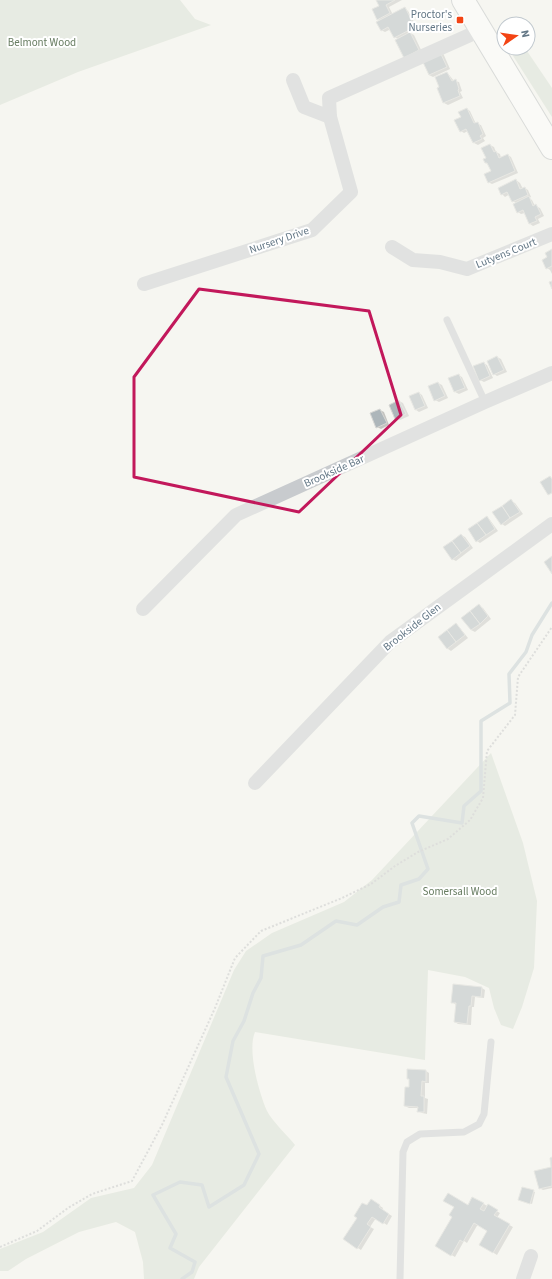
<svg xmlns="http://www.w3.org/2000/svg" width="552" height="1279" viewBox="0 0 552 1279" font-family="'Source Sans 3',sans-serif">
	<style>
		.green { fill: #d6ded2 }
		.shadow { fill: #0003 }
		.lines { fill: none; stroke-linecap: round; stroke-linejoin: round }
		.stream { stroke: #becacf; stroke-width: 3.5 }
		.building { fill: #adb6ba; stroke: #d7d7d4 }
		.trunk-casing { stroke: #b7bbbe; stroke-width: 24 }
		.path { stroke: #c0c2c4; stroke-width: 2; stroke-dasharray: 2 2; stroke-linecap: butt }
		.service { stroke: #c8cbce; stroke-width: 7 }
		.minor { stroke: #c8cbce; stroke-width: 14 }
		.trunk { stroke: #fff; stroke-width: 22 }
		.marked { fill: none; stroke: #c2185b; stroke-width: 3; stroke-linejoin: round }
		.poi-dot { fill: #f34414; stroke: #fff; stroke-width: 1.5 }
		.labels { text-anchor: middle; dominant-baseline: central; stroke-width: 4; stroke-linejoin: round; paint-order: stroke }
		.poi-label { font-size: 11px; fill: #627685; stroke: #fff; text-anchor: end }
		.park-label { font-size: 11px; fill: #677c61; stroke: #fff }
		.street-label { font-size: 11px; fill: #627685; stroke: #fff }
	</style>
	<rect width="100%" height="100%" fill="#f6f6f1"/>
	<g class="green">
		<path d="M0,0H180L195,19L211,25L78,72L0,105Z"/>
		<path d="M508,48H525L552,88V117Z"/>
		<path d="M491,753L523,843L537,901L534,968L522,1007L513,1029L501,1025L494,1008L489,988L465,977L428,970L425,1060L255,1032C247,1050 259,1093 267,1111C272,1121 288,1136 295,1145L199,1267L194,1279H144L143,1262L135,1232L116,1222L79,1232L26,1259L8,1271H0V1249L43,1232L91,1198L134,1188L152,1165L234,970L246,951L272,933L344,902L372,880Z"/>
	</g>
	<g class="shadow">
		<path d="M377,0H402L389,7L393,15L405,9L408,11L418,29L410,33L414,35L422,52L408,59L398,39L395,37L391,29L385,32L381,30V21L378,19L380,6Z"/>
		<path d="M443,53L450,69L433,77L429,75L422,59Z"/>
		<path d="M447,73L450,76L454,81L459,82L462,91L460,92L463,98L448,105L444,103L438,88L440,87Z"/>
		<path d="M467,109L470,111L476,124L481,125L486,136L483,138L485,141L478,145L474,143L468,131L464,133L461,131L462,118Z"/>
		<path d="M490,145L494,147L496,152L500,154L501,158L508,155L511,157L518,173L492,184L488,182L492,171L489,165L486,163Z"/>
		<path d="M516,180L520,183L523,189L525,188L528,190L531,197L529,198L532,200L535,206L540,208L544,216L538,219L540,223L533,226L530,224L525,213L521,214L518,212L516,203L513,201L510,194L505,197L502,194Z"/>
		<path d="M552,250V274L550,270L547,268L549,258Z"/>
		<path d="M497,357L501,359L507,372L497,376L494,374Z"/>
		<path d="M483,363L487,365L493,378L484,382L480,380Z"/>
		<path d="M458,375L462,377L468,390L459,394L455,392L450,379Z"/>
		<path d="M438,383L442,385L448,398L439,402L435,400Z"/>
		<path d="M419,393L422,395L428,408L419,412L416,410Z"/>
		<path d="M399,401L403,403L409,416L400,420L396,418Z"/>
		<path d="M380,410L384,412L389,425L381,429L377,427Z"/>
		<path d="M511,501L515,503L523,514L505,526L502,524Z"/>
		<path d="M487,518L490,520L498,531L480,543L477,541Z"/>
		<path d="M461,535L465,537L473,548L456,561L452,559Z"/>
		<path d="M479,606L483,608L491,619L475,632L471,630Z"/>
		<path d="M456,625L459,627L468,638L451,651L448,649Z"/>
		<path d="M482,988L485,990L484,998L475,997L474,1007H472L471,1025L458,1024L455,1022L456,1005L452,1002Z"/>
		<path d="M426,1071L429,1073V1083H425V1098L428,1099L427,1114L422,1113L418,1111V1108H409L405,1106L410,1088V1080L408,1078Z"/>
		<path d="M552,1158V1188L543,1190L539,1188L552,1168Z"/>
		<path d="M523,1188L535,1192L532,1204L521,1200Z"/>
		<path d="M473,1198L500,1213L497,1218L513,1227L497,1255L481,1245L489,1231L478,1224L467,1243L464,1241L455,1257L436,1246L468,1206Z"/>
		<path d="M371,1200L383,1208L382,1210L392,1216L387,1225L376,1218L370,1227L374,1229L361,1250L344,1239Z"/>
	</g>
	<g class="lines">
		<path class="stream" d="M182,1279L192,1272L195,1262L170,1248L176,1234L153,1195L180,1182L202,1185L209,1207L244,1185L259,1154L226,1077L233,1041L244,1021L253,993L261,978L263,956L301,945L336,921L357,925L383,907L399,902L401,885L419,879L428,869L412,823L419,816L462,823L464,806L481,791V721L510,703L509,674L526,652L532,635L552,603"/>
	</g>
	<g class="building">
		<path d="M376,0H395L386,5L390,13L377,20L372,9L379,6Z"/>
		<path d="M405,7L415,27L394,38L388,27L381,31L376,22Z"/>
		<path d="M410,32L419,50L404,58L395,40Z"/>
		<path d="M439,50L447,67L429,75L421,58Z"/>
		<path d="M447,72L452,81L456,79L459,89L458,90L460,96L443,103L437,88L439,87L435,77Z"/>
		<path d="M467,108L474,123L478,122L483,134L480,136L482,139L473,143L466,129L460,132L454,120L461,117L458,112Z"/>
		<path d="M490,144L494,152L496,151L499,158L508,154L515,171L488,183L484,174L491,171L487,163H485L483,159L486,158L481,148Z"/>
		<path d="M516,179L520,189L525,187L528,195L512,202L507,192L501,195L498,188Z"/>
		<path d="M529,196L533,206L536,204L541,214L535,217L537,221L529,224L523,210L517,213L513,204Z"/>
		<path d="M552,249V266L546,269L542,260L547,257L545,253Z"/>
		<path d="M552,281V289L549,282Z"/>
		<path d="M497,356L504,370L493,375L487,361Z"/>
		<path d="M484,362L490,376L479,381L473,366Z"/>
		<path d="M459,374L465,388L454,392L448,378Z"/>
		<path d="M438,382L445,396L434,401L428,386Z"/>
		<path d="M419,392L425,406L415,410L409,396Z"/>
		<path d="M399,400L406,414L395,419L389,405Z"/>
		<path d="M380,409L387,423L376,428L370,413Z"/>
		<path d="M550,476L552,479V493L548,495L540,482Z"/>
		<path d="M511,499L520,512L510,518L502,506Z"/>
		<path d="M502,506L510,518L501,525L492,512Z"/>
		<path d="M487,516L495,529L486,535L477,523Z"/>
		<path d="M477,523L486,535L476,542L468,529Z"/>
		<path d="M461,534L470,546L461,553L452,541Z"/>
		<path d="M452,541L461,553L452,560L443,547Z"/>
		<path d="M552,556V574L544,562Z"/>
		<path d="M479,604L488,616L480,624L470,611Z"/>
		<path d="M470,611L480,624L471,630L461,618Z"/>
		<path d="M456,623L465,635L456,642L447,630Z"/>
		<path d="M447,630L456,642L447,649L438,637Z"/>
		<path d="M453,984L482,987L481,997L472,996L471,1006H469L467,1024L454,1022L456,1003H451Z"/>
		<path d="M407,1069L426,1070V1082L422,1081L421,1096H424V1112H417L418,1107L404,1106L405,1087H409V1079H407Z"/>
		<path d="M552,1157V1186L539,1189L534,1171L551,1167L550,1158Z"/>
		<path d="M522,1187L534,1190L530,1204L518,1200Z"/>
		<path d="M448,1193L468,1205L472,1197L484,1203L480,1209L484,1211L488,1204L498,1210L494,1215L510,1224L493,1253L479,1245L487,1231L474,1223L463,1242L460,1240L451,1256L435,1246L452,1217L449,1215L454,1207L443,1201Z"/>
		<path d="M371,1199L380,1205L379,1207L389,1214L383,1224L372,1217L367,1224L371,1227L357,1249L343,1239L357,1218L354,1216L362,1203L367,1205Z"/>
	</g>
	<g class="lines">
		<g class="trunk-casing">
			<path id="trunk" d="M463,0L552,148"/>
		</g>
		<path class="path" d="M0,1247L37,1231L68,1208L92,1194L132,1181L162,1125L215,1008L235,958L261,931L342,898L371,884L395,866L418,852L448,839L470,820L483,798L487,751L515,715L518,677L552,627"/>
		<g class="service">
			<path d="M447,320L485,402"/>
			<path d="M400,1279L403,1152L407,1142L420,1134L464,1132L479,1124L484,1114L491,1042"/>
		</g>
		<g class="minor">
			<path d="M293,80L304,107L330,117L329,98L481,30"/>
			<path d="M392,247L413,260L440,262L467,269L552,234"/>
			<path d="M144,284L312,230L351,192L330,117"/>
			<path d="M143,609L236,515L485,402L552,373"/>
			<path d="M255,783L390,642L552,524"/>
			<path d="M523,1279L531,1256"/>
		</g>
		<use href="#trunk" class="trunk"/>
	</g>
	<path d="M0 0H552V1279H0ZM199,289L369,311L401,415L299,512L134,477V377Z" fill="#f6f6f1" fill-opacity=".55" fill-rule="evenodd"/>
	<path class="marked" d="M199,289L369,311L401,415L299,512L134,477V377Z"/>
	<rect class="poi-dot" x="456" y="16" width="8" height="8" rx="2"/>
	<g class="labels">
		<g class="poi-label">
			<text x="452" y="14">Proctor's<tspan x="452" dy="13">Nurseries</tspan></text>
		</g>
		<g class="park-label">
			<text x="42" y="42">Belmont Wood</text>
			<text x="460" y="891">Somersall Wood</text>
		</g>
		<g class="street-label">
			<text transform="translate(279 240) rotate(-19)">Nursery Drive</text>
			<text transform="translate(506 253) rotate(-22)">Lutyens Court</text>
			<text transform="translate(334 471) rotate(-24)">Brookside Bar</text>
			<text transform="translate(412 627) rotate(-38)">Brookside Glen</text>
		</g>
	</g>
	<g transform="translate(516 36) rotate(77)"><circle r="19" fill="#ffffff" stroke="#c0c8ce"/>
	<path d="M0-3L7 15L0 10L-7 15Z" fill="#f34414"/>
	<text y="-6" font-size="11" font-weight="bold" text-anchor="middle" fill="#627685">N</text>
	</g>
</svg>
